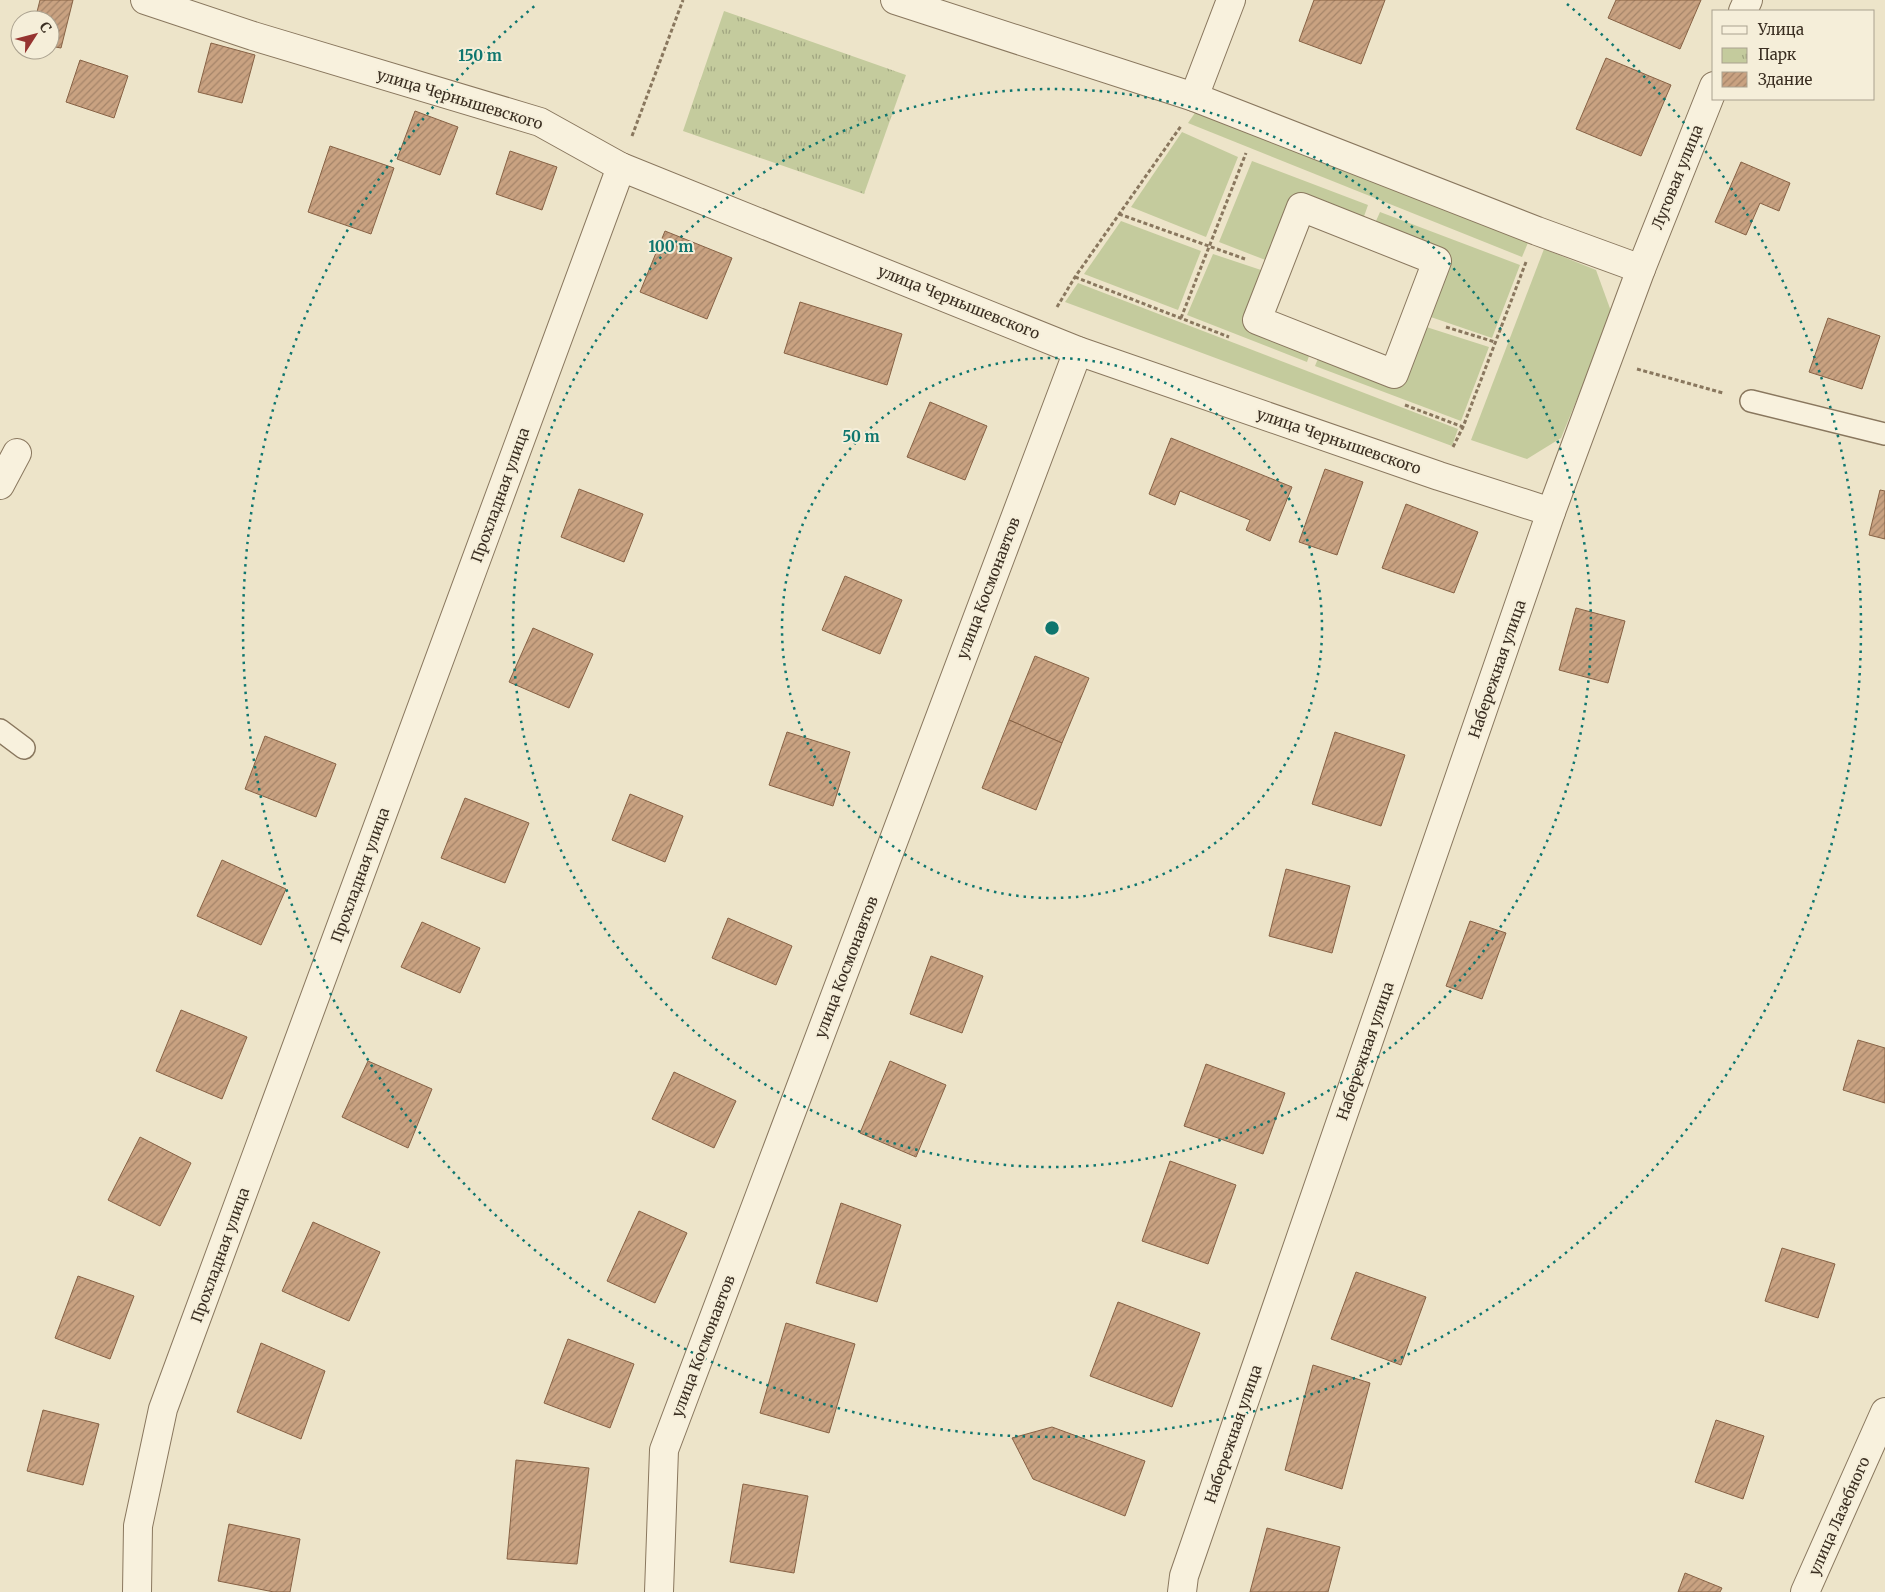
<svg xmlns="http://www.w3.org/2000/svg" width="1885" height="1592" viewBox="0 0 1885 1592" font-family="Merriweather,serif">
	<style>
		.grass { fill: #c4cb9d }
		.park { fill: url(#park-tufts) }
		.building { fill: url(#building-hatch); stroke: #876245 }
		.lines { fill: none; stroke-linecap: round; stroke-linejoin: round }
		.service-casing { stroke: #89775e; stroke-width: 24 }
		.pedestrian-casing { stroke: #89775e; stroke-width: 30 }
		.minor-casing { stroke: #89775e; stroke-width: 30 }
		.path { stroke: #89775e; stroke-width: 3; stroke-dasharray: 4 2.5; stroke-linecap: butt }
		.service { stroke: #f8f1dd; stroke-width: 21 }
		.pedestrian { stroke: #f8f1dd; stroke-width: 28 }
		.minor { stroke: #f8f1dd; stroke-width: 28 }
		.ring { fill: none; stroke: #0f766e; stroke-width: 2.5; stroke-dasharray: 2.5 5 }
		.labels { text-anchor: middle; dominant-baseline: central; stroke-width: 4; stroke-linejoin: round; paint-order: stroke }
		.street-label { font-size: 15px; fill: #3a2e21; stroke: #f5eed9 }
		.centre { fill: #0f766e; stroke: #f5eed9; stroke-width: 2.5 }
		.ring-label { font-size: 15px; text-anchor: middle; font-weight: bold; fill: #0f766e; stroke: #f5eed9; stroke-width: 4; stroke-linejoin: round; paint-order: stroke }
	</style>
	<defs>
		<pattern id="park-tufts" width="24" height="20" patternUnits="userSpaceOnUse" patternTransform="scale(1.25)"><rect width="24" height="20" fill="#c4cb9d"/><path d="M3 7l-1-3M5 7V3M7 7l1-3M15 17l-1-3M17 17v-4M19 17l1-3" fill="none" stroke="#a0a580"/></pattern>
		<pattern id="building-hatch" width="6" height="6" patternUnits="userSpaceOnUse" patternTransform="scale(1.25)"><rect width="6" height="6" fill="#c9a281"/><path d="M-1 1l2-2M0 6l6-6M5 7l2-2" fill="none" stroke="#a48469"/></pattern>
	</defs>
	<rect width="100%" height="100%" fill="#ede4c9"/>
	<g class="grass">
		<path d="M1201,104L1532,233L1522,257L1188,123Z"/>
		<path d="M1182,132L1238,157L1206,237L1131,207Z"/>
		<path d="M1252,161L1368,205L1361,225L1299,201L1273,263L1219,242Z"/>
		<path d="M1380,212L1520,265L1492,338L1422,314L1443,259L1372,230Z"/>
		<path d="M1121,221L1201,251L1178,310L1084,274Z"/>
		<path d="M1544,249L1596,270L1612,314L1561,438L1527,459L1471,440Z"/>
		<path d="M1213,254L1270,273L1250,324L1312,347L1307,362L1187,315Z"/>
		<path d="M1078,283L1458,429L1452,446L1065,302Z"/>
		<path d="M1420,325L1489,347L1461,421L1315,366L1321,351L1398,379Z"/>
	</g>
	<path class="park" d="M724,11L906,75L864,194L683,131Z"/>
	<g class="building">
		<path d="M40,0H73L61,48L50,46V20H35Z"/>
		<path d="M1314,0H1385L1361,64L1299,41Z"/>
		<path d="M1616,0H1701L1680,49L1608,18Z"/>
		<path d="M211,43L255,55L242,103L198,92Z"/>
		<path d="M1606,58L1671,85L1641,156L1576,129Z"/>
		<path d="M80,60L128,76L114,118L66,102Z"/>
		<path d="M415,111L458,127L440,175L397,159Z"/>
		<path d="M330,146L394,168L371,234L308,212Z"/>
		<path d="M510,151L557,167L542,210L496,194Z"/>
		<path d="M1741,162L1790,183L1779,211L1760,203L1746,235L1715,222Z"/>
		<path d="M665,231L732,258L707,319L640,292Z"/>
		<path d="M800,302L902,334L887,385L784,353Z"/>
		<path d="M1828,318L1880,336L1862,389L1809,372Z"/>
		<path d="M930,402L987,426L965,480L907,457Z"/>
		<path d="M1171,438L1292,487L1270,541L1246,530L1250,520L1180,491L1175,505L1149,494Z"/>
		<path d="M1325,469L1363,482L1337,555L1299,542Z"/>
		<path d="M579,489L643,514L624,562L561,537Z"/>
		<path d="M1880,490L1885,491V539L1869,535Z"/>
		<path d="M1406,504L1478,532L1454,593L1382,568Z"/>
		<path d="M845,576L902,600L880,654L822,630Z"/>
		<path d="M1576,608L1625,621L1608,683L1559,670Z"/>
		<path d="M533,628L593,654L569,708L509,682Z"/>
		<path d="M1035,656L1089,678L1062,743L1009,720Z"/>
		<path d="M1009,720L1062,743L1036,810L982,788Z"/>
		<path d="M787,732L850,752L833,806L769,785Z"/>
		<path d="M1335,732L1405,755L1381,826L1312,804Z"/>
		<path d="M265,736L336,764L316,817L245,789Z"/>
		<path d="M630,794L683,816L665,862L612,840Z"/>
		<path d="M465,798L529,823L505,883L441,858Z"/>
		<path d="M222,860L286,889L261,945L197,916Z"/>
		<path d="M1286,869L1350,886L1332,953L1269,936Z"/>
		<path d="M728,918L792,946L776,985L712,958Z"/>
		<path d="M1470,921L1506,933L1482,999L1446,986Z"/>
		<path d="M422,922L480,948L460,993L401,967Z"/>
		<path d="M931,956L983,976L962,1033L910,1014Z"/>
		<path d="M181,1010L247,1037L222,1099L156,1071Z"/>
		<path d="M1858,1040L1885,1048V1103L1843,1090Z"/>
		<path d="M368,1061L432,1089L408,1148L342,1117Z"/>
		<path d="M890,1061L946,1085L916,1157L860,1133Z"/>
		<path d="M1206,1064L1285,1093L1263,1154L1184,1126Z"/>
		<path d="M674,1072L736,1101L714,1148L652,1119Z"/>
		<path d="M140,1137L191,1163L160,1226L108,1200Z"/>
		<path d="M1170,1161L1236,1185L1208,1264L1142,1241Z"/>
		<path d="M841,1203L901,1225L877,1302L816,1283Z"/>
		<path d="M639,1211L687,1233L655,1303L607,1281Z"/>
		<path d="M313,1222L380,1252L349,1321L282,1291Z"/>
		<path d="M1782,1248L1835,1264L1818,1318L1765,1301Z"/>
		<path d="M1356,1272L1426,1297L1401,1365L1331,1339Z"/>
		<path d="M78,1276L134,1296L110,1359L55,1338Z"/>
		<path d="M1118,1302L1200,1333L1172,1407L1090,1376Z"/>
		<path d="M786,1323L855,1344L829,1433L760,1413Z"/>
		<path d="M568,1339L634,1364L610,1428L544,1403Z"/>
		<path d="M261,1343L325,1371L301,1439L237,1412Z"/>
		<path d="M1313,1365L1370,1383L1342,1489L1285,1470Z"/>
		<path d="M43,1410L99,1424L83,1485L27,1471Z"/>
		<path d="M1716,1420L1764,1436L1743,1499L1695,1482Z"/>
		<path d="M1052,1427L1145,1461L1125,1516L1033,1479L1012,1438Z"/>
		<path d="M516,1460L589,1468L577,1564L507,1559Z"/>
		<path d="M743,1484L808,1496L794,1573L730,1562Z"/>
		<path d="M229,1524L300,1539L290,1592H274L218,1581Z"/>
		<path d="M1267,1528L1340,1547L1328,1592H1250Z"/>
		<path d="M1685,1573L1722,1588L1720,1592H1678Z"/>
	</g>
	<g class="lines">
		<g class="service-casing">
			<g id="service">
				<path d="M1751,401L1885,434"/>
				<path d="M0,730L24,748"/>
			</g>
		</g>
		<g class="pedestrian-casing">
			<path id="pedestrian" d="M1301,207L1437,261L1394,374L1257,320Z"/>
		</g>
		<g class="minor-casing">
			<g id="minor">
				<path d="M145,0L253,36L540,122L621,167L1078,351L1439,476L1551,512"/>
				<path d="M895,0L1194,97L1537,231L1641,269L1551,512L1184,1576L1182,1592"/>
				<path d="M1743,11L1748,0"/>
				<path d="M1194,97L1231,0"/>
				<path d="M1641,269L1714,86"/>
				<path d="M0,485L17,453"/>
				<path d="M137,1592L138,1526L163,1409L621,167"/>
				<path d="M659,1592L664,1450L1078,351"/>
				<path d="M1805,1592L1885,1412"/>
			</g>
		</g>
		<g class="path">
			<path d="M632,136L683,0"/>
			<path d="M1119,214L1245,259"/>
			<path d="M1075,277L1229,337"/>
			<path d="M1057,307L1075,277L1181,126"/>
			<path d="M1181,318L1246,153"/>
			<path d="M1446,327L1495,342"/>
			<path d="M1637,369L1723,393"/>
			<path d="M1405,405L1463,427"/>
			<path d="M1453,447L1463,427L1526,262"/>
		</g>
		<use href="#service" class="service"/>
		<use href="#pedestrian" class="pedestrian"/>
		<use href="#minor" class="minor"/>
	</g>
	<g class="ring">
		<circle cx="1052" cy="628" r="270"/>
		<circle cx="1052" cy="628" r="539"/>
		<path d="M1567 4A809 809 0 1 1 537 4"/>
	</g>
	<g class="labels">
		<g class="street-label">
			<text transform="translate(460 99) rotate(17)">улица Чернышевского</text>
			<text transform="translate(1677 177) rotate(-68)">Луговая улица</text>
			<text transform="translate(959 302) rotate(22)">улица Чернышевского</text>
			<text transform="translate(1339 441) rotate(19)">улица Чернышевского</text>
			<text transform="translate(500 495) rotate(-70)">Прохладная улица</text>
			<text transform="translate(988 588) rotate(-69)">улица Космонавтов</text>
			<text transform="translate(1497 669) rotate(-71)">Набережная улица</text>
			<text transform="translate(360 875) rotate(-70)">Прохладная улица</text>
			<text transform="translate(846 967) rotate(-69)">улица Космонавтов</text>
			<text transform="translate(1365 1051) rotate(-71)">Набережная улица</text>
			<text transform="translate(220 1255) rotate(-70)">Прохладная улица</text>
			<text transform="translate(703 1346) rotate(-69)">улица Космонавтов</text>
			<text transform="translate(1233 1434) rotate(-71)">Набережная улица</text>
			<text transform="translate(1839 1516) rotate(-66)">улица Лазебного</text>
		</g>
	</g>
	<circle cx="1052" cy="628" r="8" class="centre"/>
	<g class="ring-label">
		<text x="480" y="61">150 m</text>
		<text x="671" y="252">100 m</text>
		<text x="861" y="442">50 m</text>
	</g>
	<rect x="1712" y="10" width="162" height="90" fill="#f5eed9" stroke="#aaa18f"/>
	<rect x="1722" y="26" width="25" height="8" fill="#f8f1dd" stroke="#aaa18f"/>
	<text x="1758" y="35" font-size="15" fill="#3a2e21">Улица</text>
	<rect x="1722" y="48" width="25" height="15" fill="url(#park-tufts)" stroke="#aaa18f"/>
	<text x="1758" y="60" font-size="15" fill="#3a2e21">Парк</text>
	<rect x="1722" y="72" width="25" height="15" fill="url(#building-hatch)" stroke="#aaa18f"/>
	<text x="1758" y="85" font-size="15" fill="#3a2e21">Здание</text>
	<g transform="translate(35 35) rotate(54)"><circle r="24" fill="#f5eed9" stroke="#aaa18f"/>
	<path d="M0-4L9 19L0 12L-9 19Z" fill="#963431"/>
	<text y="-8" font-size="14" font-weight="bold" text-anchor="middle" fill="#3a2e21">С</text>
	</g>
</svg>
